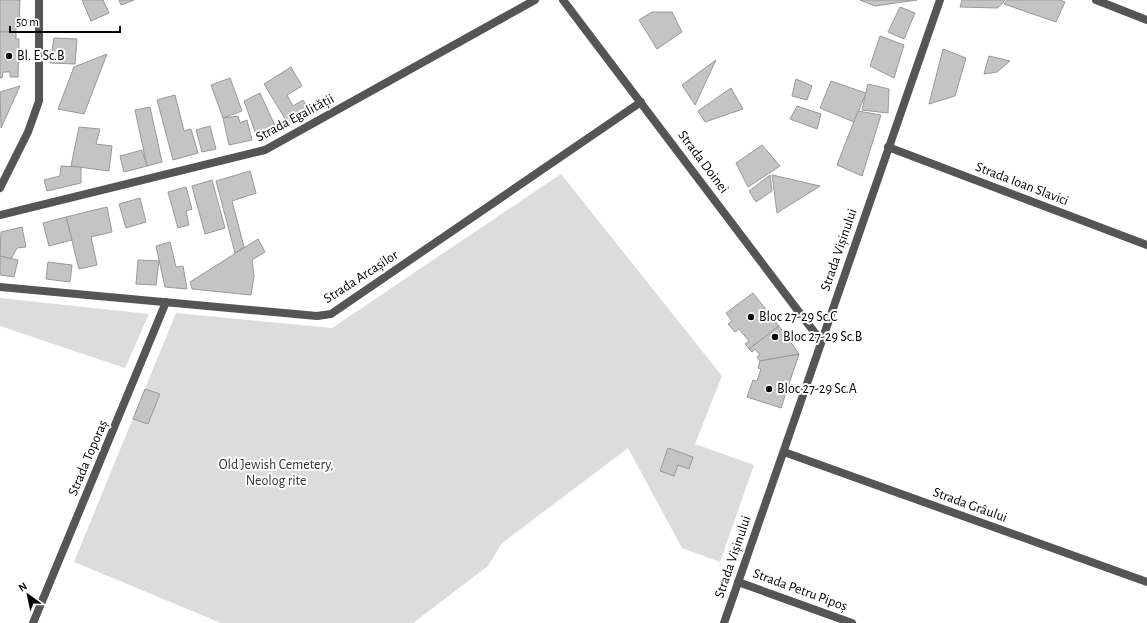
<svg xmlns="http://www.w3.org/2000/svg" width="1147" height="623" viewBox="0 0 1147 623" font-family="'Alegreya Sans',sans-serif">
	<style>
		.green { fill: #dcdcdc }
		.building { fill: #c4c4c4; stroke: #999 }
		.lines { fill: none; stroke-linecap: round; stroke-linejoin: round }
		.minor { stroke: #555; stroke-width: 8 }
		.tertiary { stroke: #555; stroke-width: 8 }
		.poi-dot { fill: #000; stroke: #fff; stroke-width: 1.5 }
		.labels { text-anchor: middle; dominant-baseline: central; stroke-width: 4; stroke-linejoin: round; paint-order: stroke }
		.poi-label { font-size: 14px; fill: #000; stroke: #fff; text-anchor: start }
		.street-label { font-size: 14px; fill: #000; stroke: #fff }
		.park-label { font-size: 14px; fill: #333; stroke: #fff }
	</style>
	<rect width="100%" height="100%" fill="#fff"/>
	<g class="green">
		<path d="M561,174L722,376L695,444L754,465L720,562L682,548L628,448L502,543L488,566L413,623H221L74,562L176,313L332,328Z"/>
		<path d="M0,298L149,314L125,368L0,326Z"/>
	</g>
	<g class="building">
		<path d="M0,0H20L19,25H16V32H0Z"/>
		<path d="M82,0H103L109,13L91,21Z"/>
		<path d="M119,0H134L121,5Z"/>
		<path d="M860,0H917L875,6Z"/>
		<path d="M962,0H1005L998,8L960,7Z"/>
		<path d="M1007,0H1060L1065,2L1056,22L1004,4Z"/>
		<path d="M900,7L915,13L904,39L888,32Z"/>
		<path d="M652,12H672L682,32L657,49L639,20Z"/>
		<path d="M0,32H16V39H19L18,77H10V72H3L2,78H0Z"/>
		<path d="M880,36L904,45L894,78L870,66Z"/>
		<path d="M54,38L77,39L75,64L50,63Z"/>
		<path d="M943,49L966,58L955,96L929,104Z"/>
		<path d="M107,54L84,114L58,109L74,67Z"/>
		<path d="M989,56L1010,61L997,72L984,74Z"/>
		<path d="M716,60L695,105L682,85Z"/>
		<path d="M291,67L302,86L287,95L293,106L303,100L309,109L287,122L264,84Z"/>
		<path d="M230,78L242,111L223,118L211,85Z"/>
		<path d="M796,79L812,86L807,100L792,96Z"/>
		<path d="M831,81L866,93L854,122L820,108Z"/>
		<path d="M868,84L889,89L888,113L862,110Z"/>
		<path d="M20,86L1,128L0,92Z"/>
		<path d="M731,88L743,109L705,122L698,111Z"/>
		<path d="M260,93L276,128L257,137L244,101Z"/>
		<path d="M175,95L184,131L191,129L198,153L173,160L157,100Z"/>
		<path d="M797,106L821,114L817,129L790,119Z"/>
		<path d="M150,107L162,162L147,166L135,110Z"/>
		<path d="M858,111L881,115L862,176L837,165Z"/>
		<path d="M238,116L240,123L247,120L252,140L229,145L223,118Z"/>
		<path d="M210,126L216,149L202,152L196,130Z"/>
		<path d="M79,127L100,129L96,144L112,146L109,171L71,166Z"/>
		<path d="M762,145L780,166L748,187L736,163Z"/>
		<path d="M142,150L147,166L124,172L120,156Z"/>
		<path d="M61,166L81,167V183L47,191L44,180L60,176Z"/>
		<path d="M250,171L256,193L232,201L244,247L235,253L216,181Z"/>
		<path d="M770,175L772,191L756,202L749,191Z"/>
		<path d="M772,175L820,186L777,213Z"/>
		<path d="M212,180L225,228L205,234L192,186Z"/>
		<path d="M186,187L192,209L186,211L189,225L178,228L168,192Z"/>
		<path d="M140,198L146,222L126,228L119,204Z"/>
		<path d="M107,207L112,232L91,237L97,265L79,269L66,217Z"/>
		<path d="M66,217L72,240L49,246L43,223Z"/>
		<path d="M22,227L26,247L17,248L11,259L0,256L1,232Z"/>
		<path d="M258,239L265,252L252,260L254,276L251,295L192,289L190,282Z"/>
		<path d="M170,242L176,267L183,266L187,289L165,287L156,246Z"/>
		<path d="M0,256L18,260L14,277L0,275Z"/>
		<path d="M138,260L159,261L156,285L136,284Z"/>
		<path d="M48,262L72,265L70,282L46,279Z"/>
		<path d="M753,293L779,326L749,349L745,344L749,341L739,329L735,332L728,324L732,321L726,313Z"/>
		<path d="M779,326L799,354L760,361L757,357L760,355L755,349L752,352L749,349Z"/>
		<path d="M799,354L781,408L747,397L753,380L757,381L761,369L758,368L760,361Z"/>
		<path d="M145,389L160,394L148,424L133,419Z"/>
		<path d="M668,448L693,457L689,469L678,465L674,476L660,471Z"/>
	</g>
	<g class="lines">
		<g class="minor">
			<path d="M563,0L821,341"/>
			<path d="M888,147L1147,245"/>
			<path d="M0,188L28,132L39,101V0"/>
			<path d="M0,215L265,150L535,0"/>
			<path d="M0,287L317,316L331,314L641,102"/>
			<path d="M784,452L1147,582"/>
			<path d="M738,582L852,623"/>
			<path d="M33,623L166,302"/>
			<path d="M724,623L940,0"/>
		</g>
		<path class="tertiary" d="M1096,0L1147,20"/>
	</g>
	<g class="poi-dot">
		<circle cx="9" cy="56" r="4"/>
		<circle cx="751" cy="317" r="4"/>
		<circle cx="775" cy="337" r="4"/>
		<circle cx="769" cy="389" r="4"/>
	</g>
	<g class="labels">
		<g class="poi-label">
			<text x="17" y="56">Bl. E Sc.B</text>
			<text x="759" y="317">Bloc 27-29 Sc.C</text>
			<text x="783" y="337">Bloc 27-29 Sc.B</text>
			<text x="777" y="389">Bloc 27-29 Sc.A</text>
		</g>
		<g class="street-label">
			<text transform="translate(295 118) rotate(-28)">Strada Egalității</text>
			<text transform="translate(703 162) rotate(53)">Strada Doinei</text>
			<text transform="translate(1022 184) rotate(21)">Strada Ioan Slavici</text>
			<text transform="translate(839 250) rotate(-71)">Strada Vișinului</text>
			<text transform="translate(361 277) rotate(-33)">Strada Arcașilor</text>
			<text transform="translate(88 458) rotate(-67)">Strada Toporaș</text>
			<text transform="translate(970 505) rotate(20)">Strada Grâului</text>
			<text transform="translate(733 557) rotate(-71)">Strada Vișinului</text>
			<text transform="translate(800 590) rotate(20)">Strada Petru Pipoș</text>
		</g>
		<g class="park-label">
			<text x="276" y="465">Old Jewish Cemetery,<tspan x="276" dy="16">Neolog rite</tspan></text>
		</g>
	</g>
	<g transform="translate(28 595) rotate(327)" stroke="#ffffff" stroke-width="3" paint-order="stroke">
	<path d="M0-3L7 15L0 10L-7 15Z" fill="#000000"/>
	<text y="-6" font-size="11" font-weight="bold" text-anchor="middle" fill="#000000">N</text>
	</g>
	<path d="M10 26v6h110v-6" fill="none" stroke="#000000" stroke-width="2"/>
	<text x="16" y="26" font-size="12" fill="#000000" stroke="#ffffff" stroke-width="3" paint-order="stroke">50 m</text>
</svg>
